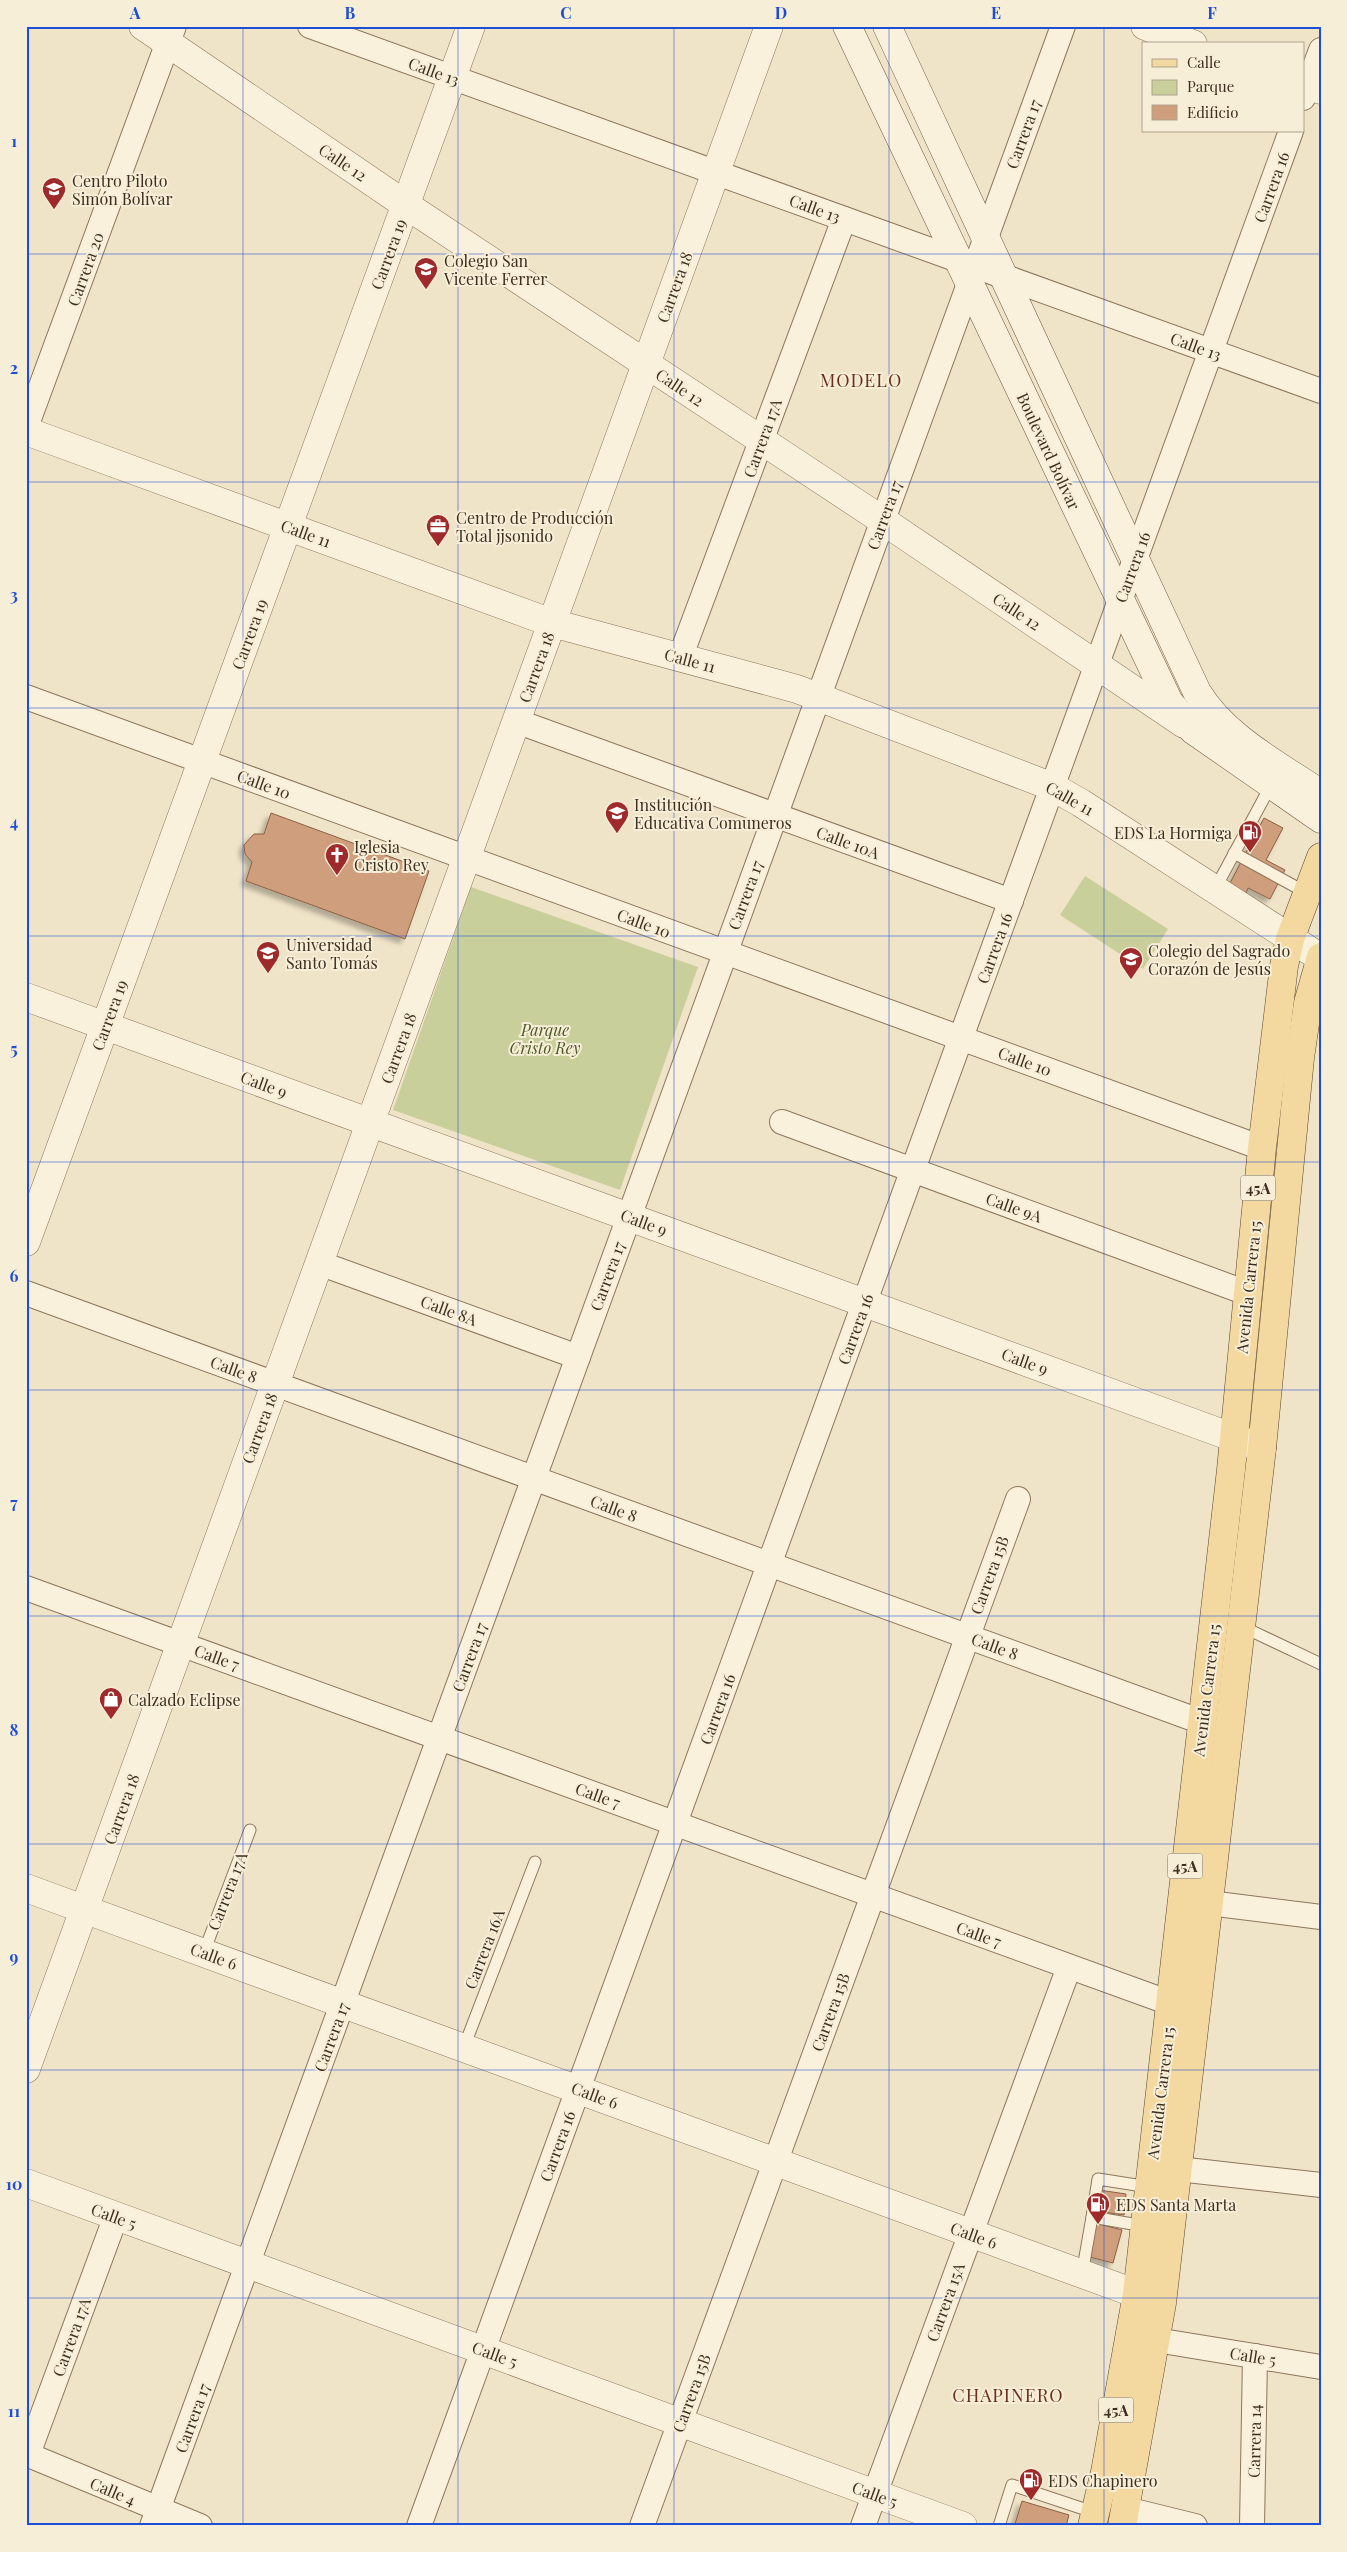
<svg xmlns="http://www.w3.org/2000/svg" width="1347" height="2552" viewBox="0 0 1347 2552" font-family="'Playfair Display',serif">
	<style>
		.green { fill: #c9cf9b }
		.building { fill: #cf9f7d; stroke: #8d5f41; filter: url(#shadow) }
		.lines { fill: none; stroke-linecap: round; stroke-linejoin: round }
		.service-casing { stroke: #8d765c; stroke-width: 13 }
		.minor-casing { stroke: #8d765c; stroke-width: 26 }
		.tertiary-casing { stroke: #8d765c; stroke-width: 29 }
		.secondary-casing { stroke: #6f573f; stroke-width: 29 }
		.primary-casing { stroke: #5b4430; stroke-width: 29 }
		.service { stroke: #faf1dc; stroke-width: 11 }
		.minor { stroke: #faf1dc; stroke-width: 24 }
		.tertiary { stroke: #faf1dc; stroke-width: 28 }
		.secondary { stroke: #faf1dc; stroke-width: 28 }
		.primary { stroke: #f3d9a0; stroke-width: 28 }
		.grid { fill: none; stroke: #1d4ed8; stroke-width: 1; stroke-opacity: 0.55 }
		.labels { text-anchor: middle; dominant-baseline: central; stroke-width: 4; stroke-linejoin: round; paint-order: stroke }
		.shield { fill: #f7eed8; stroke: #756857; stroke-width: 1 }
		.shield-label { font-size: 15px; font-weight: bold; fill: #3d2e20 }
		.street-label { font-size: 16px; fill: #3d2e20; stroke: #f7eed8 }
		.poi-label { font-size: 16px; fill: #3d2e20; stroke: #f7eed8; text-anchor: start }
		.park-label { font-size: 16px; font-style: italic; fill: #4d5a26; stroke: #f7eed8 }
		.neighbourhood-label { font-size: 18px; letter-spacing: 1px; fill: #6b2e1e; stroke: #f7eed8 }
		.neatline { fill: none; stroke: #1d4ed8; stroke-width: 2 }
		.grid-label { font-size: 16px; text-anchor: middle; font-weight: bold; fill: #1d4ed8 }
	</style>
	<defs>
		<filter id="shadow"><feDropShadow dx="-4.5" dy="4.5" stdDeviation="2.5" flood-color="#0004"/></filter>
	</defs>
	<rect width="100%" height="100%" fill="#f0e4c8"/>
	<g class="green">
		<path d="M1085,876L1168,929L1143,969L1060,915Z"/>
		<path d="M471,887L698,967L620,1190L393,1110Z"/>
	</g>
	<g class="building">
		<path d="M271,813L429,871L405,939L246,881L252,862L245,854L244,845L254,834H264Z"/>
		<path d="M1264,818L1283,828L1266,860L1285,870L1270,899L1248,888L1245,896L1228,887Z"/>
		<path d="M1099,2190L1126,2194L1124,2215L1096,2211Z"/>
		<path d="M1095,2223L1122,2230L1113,2263L1086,2256Z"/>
		<path d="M1022,2501L1069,2515L1066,2526L1015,2524Z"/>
	</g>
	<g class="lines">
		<g class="service-casing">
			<g id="service">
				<path d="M1234,853L1307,893"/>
				<path d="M1215,889L1271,785"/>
				<path d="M1241,1626L1321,1664"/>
				<path d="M204,1952L250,1830"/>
				<path d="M464,2047L535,1862"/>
				<path d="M1092,2217L1098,2179L1149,2187"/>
				<path d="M1082,2274L1092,2217L1144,2226"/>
				<path d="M999,2526L1012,2485L1096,2513"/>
			</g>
		</g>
		<g class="minor-casing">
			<g id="minor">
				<path d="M310,26L1321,391"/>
				<path d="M1303,98L1321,50"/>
				<path d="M26,427L174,26"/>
				<path d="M680,658L844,219"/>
				<path d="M26,697L1262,1148"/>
				<path d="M516,721L1011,901"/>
				<path d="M782,1122L1247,1293"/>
				<path d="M319,1263L578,1357"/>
				<path d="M26,1293L1202,1722"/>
				<path d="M26,1588L1170,2003"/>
				<path d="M1209,1903L1321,1917"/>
				<path d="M1178,2169L1321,2185"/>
				<path d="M1156,2340L1321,2367"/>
				<path d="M26,2454L200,2526"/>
				<path d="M28,2454L116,2216"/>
				<path d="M1126,2509L1195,2526"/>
				<path d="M152,2526L1063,26"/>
				<path d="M419,2526L1291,131"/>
				<path d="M642,2526L1018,1499"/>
				<path d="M863,2526L1069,1967"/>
				<path d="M1252,2526L1255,2356"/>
			</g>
		</g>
		<g class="tertiary-casing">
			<g id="tertiary">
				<path d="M143,26L406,205L882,520L1184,724"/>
				<path d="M1145,26L1193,44"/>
				<path d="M1303,83L1321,90"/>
				<path d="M26,431L552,623L797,689L1053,787L1081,803L1321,958"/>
				<path d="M26,997L1262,1448"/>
				<path d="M26,1242L471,26"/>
				<path d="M26,1888L1159,2302"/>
				<path d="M26,2069L769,26"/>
				<path d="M26,2183L963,2526"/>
			</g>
		</g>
		<g class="secondary-casing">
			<g id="secondary">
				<path d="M847,26L1169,702L1193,730L1321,819"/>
				<path d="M887,26L1197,692C1225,738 1277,764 1321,794"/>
			</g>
		</g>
		<g class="primary-casing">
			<g id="primary">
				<path d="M1092,2526L1105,2472L1137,2294L1231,1470L1262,1148L1284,966L1290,939L1321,857"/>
				<path d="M1122,2526L1162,2303L1262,1448L1300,1058L1308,1003L1321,957"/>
			</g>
		</g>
		<use href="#service" class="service"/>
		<use href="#minor" class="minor"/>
		<use href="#tertiary" class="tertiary"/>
		<use href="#secondary" class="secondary"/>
		<use href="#primary" class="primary"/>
	</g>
	<path class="grid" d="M243,26V2526M458,26V2526M674,26V2526M889,26V2526M1104,26V2526M26,254H1321M26,482H1321M26,708H1321M26,936H1321M26,1162H1321M26,1390H1321M26,1616H1321M26,1844H1321M26,2070H1321M26,2298H1321"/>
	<defs>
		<g id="school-pin" transform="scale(1.25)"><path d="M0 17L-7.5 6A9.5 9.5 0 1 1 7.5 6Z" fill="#9e2a2b" stroke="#f7eed8"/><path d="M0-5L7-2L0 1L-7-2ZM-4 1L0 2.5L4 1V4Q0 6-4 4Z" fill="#fff"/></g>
		<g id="office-pin" transform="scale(1.25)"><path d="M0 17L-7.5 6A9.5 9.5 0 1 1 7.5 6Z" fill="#9e2a2b" stroke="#f7eed8"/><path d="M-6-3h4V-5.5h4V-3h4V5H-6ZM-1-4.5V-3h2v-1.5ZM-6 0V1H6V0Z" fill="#fff"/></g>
		<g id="fuel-pin" transform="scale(1.25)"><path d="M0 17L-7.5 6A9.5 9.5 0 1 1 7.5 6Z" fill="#9e2a2b" stroke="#f7eed8"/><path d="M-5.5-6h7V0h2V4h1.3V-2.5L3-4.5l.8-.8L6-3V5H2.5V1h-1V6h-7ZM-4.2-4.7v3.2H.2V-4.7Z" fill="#fff"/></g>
		<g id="church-pin" transform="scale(1.25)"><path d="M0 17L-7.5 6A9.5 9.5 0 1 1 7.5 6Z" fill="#9e2a2b" stroke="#f7eed8"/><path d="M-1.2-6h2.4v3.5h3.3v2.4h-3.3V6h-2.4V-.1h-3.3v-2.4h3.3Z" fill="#fff"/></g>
		<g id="university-pin" transform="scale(1.25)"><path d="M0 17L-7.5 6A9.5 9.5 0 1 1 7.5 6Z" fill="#9e2a2b" stroke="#f7eed8"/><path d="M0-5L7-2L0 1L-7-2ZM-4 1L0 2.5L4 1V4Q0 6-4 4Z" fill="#fff"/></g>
		<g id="shop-pin" transform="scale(1.25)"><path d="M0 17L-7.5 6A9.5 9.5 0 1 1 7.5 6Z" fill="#9e2a2b" stroke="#f7eed8"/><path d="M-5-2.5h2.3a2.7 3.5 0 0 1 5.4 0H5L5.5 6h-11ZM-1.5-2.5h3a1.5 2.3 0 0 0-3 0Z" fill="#fff"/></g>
	</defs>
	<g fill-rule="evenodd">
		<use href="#school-pin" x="54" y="189"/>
		<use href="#school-pin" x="426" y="269"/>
		<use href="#office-pin" x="438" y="526"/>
		<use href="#school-pin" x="617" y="813"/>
		<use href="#fuel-pin" x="1250" y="832"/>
		<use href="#church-pin" x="337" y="855"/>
		<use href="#university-pin" x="268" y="953"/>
		<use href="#school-pin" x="1131" y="959"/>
		<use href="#shop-pin" x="111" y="1699"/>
		<use href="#fuel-pin" x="1098" y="2204"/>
		<use href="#fuel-pin" x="1031" y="2480"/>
	</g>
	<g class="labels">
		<g class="shield">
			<rect x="1240.5" y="1175.5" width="35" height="25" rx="4"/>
			<rect x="1167.5" y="1853.5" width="35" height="25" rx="4"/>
			<rect x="1098.5" y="2397.5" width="35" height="25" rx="4"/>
		</g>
		<g class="shield-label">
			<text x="1258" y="1188">45A</text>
			<text x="1185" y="1866">45A</text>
			<text x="1116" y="2410">45A</text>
		</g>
		<g class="street-label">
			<text transform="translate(434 71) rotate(20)">Calle 13</text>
			<text transform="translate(1023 134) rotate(-70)">Carrera 17</text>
			<text transform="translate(343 162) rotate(34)">Calle 12</text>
			<text transform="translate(1271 187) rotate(-70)">Carrera 16</text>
			<text transform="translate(815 208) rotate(20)">Calle 13</text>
			<text transform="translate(388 254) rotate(-70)">Carrera 19</text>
			<text transform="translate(85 269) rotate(-70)">Carrera 20</text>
			<text transform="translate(674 287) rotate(-70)">Carrera 18</text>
			<text transform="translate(1196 346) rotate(20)">Calle 13</text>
			<text transform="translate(680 387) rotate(34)">Calle 12</text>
			<text transform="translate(762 438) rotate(-70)">Carrera 17A</text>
			<text transform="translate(1049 451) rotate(65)">Boulevard Bolívar</text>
			<text transform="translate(884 515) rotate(-70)">Carrera 17</text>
			<text transform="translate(306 533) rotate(20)">Calle 11</text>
			<text transform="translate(1132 567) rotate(-70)">Carrera 16</text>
			<text transform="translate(1017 611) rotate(34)">Calle 12</text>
			<text transform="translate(249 634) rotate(-70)">Carrera 19</text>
			<text transform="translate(690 660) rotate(15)">Calle 11</text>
			<text transform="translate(536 667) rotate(-70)">Carrera 18</text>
			<text transform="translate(264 784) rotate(20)">Calle 10</text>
			<text transform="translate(1070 798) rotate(29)">Calle 11</text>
			<text transform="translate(848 842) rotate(20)">Calle 10A</text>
			<text transform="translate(745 895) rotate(-70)">Carrera 17</text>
			<text transform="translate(644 923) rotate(20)">Calle 10</text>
			<text transform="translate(994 948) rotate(-70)">Carrera 16</text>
			<text transform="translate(109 1015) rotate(-70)">Carrera 19</text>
			<text transform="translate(398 1048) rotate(-70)">Carrera 18</text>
			<text transform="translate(1025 1061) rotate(20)">Calle 10</text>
			<text transform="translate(264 1084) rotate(20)">Calle 9</text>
			<text transform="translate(1014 1207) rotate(20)">Calle 9A</text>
			<text transform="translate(644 1222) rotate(20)">Calle 9</text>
			<text transform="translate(607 1276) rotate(-70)">Carrera 17</text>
			<text transform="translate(1248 1287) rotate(-84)">Avenida Carrera 15</text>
			<text transform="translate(449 1310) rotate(20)">Calle 8A</text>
			<text transform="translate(855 1329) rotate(-70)">Carrera 16</text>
			<text transform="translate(1025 1361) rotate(20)">Calle 9</text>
			<text transform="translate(234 1369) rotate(20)">Calle 8</text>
			<text transform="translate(259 1428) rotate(-70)">Carrera 18</text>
			<text transform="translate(614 1508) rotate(20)">Calle 8</text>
			<text transform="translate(989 1575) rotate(-70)">Carrera 15B</text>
			<text transform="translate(995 1646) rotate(20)">Calle 8</text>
			<text transform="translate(217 1657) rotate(20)">Calle 7</text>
			<text transform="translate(469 1657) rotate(-70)">Carrera 17</text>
			<text transform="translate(1206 1690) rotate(-83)">Avenida Carrera 15</text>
			<text transform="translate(717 1709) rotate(-70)">Carrera 16</text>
			<text transform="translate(598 1795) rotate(20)">Calle 7</text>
			<text transform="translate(121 1809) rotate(-70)">Carrera 18</text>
			<text transform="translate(227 1891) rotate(-69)">Carrera 17A</text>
			<text transform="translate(979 1934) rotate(20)">Calle 7</text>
			<text transform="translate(484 1949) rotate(-69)">Carrera 16A</text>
			<text transform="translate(214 1956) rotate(20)">Calle 6</text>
			<text transform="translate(830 2012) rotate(-70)">Carrera 15B</text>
			<text transform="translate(331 2037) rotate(-70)">Carrera 17</text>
			<text transform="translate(1160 2093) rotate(-83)">Avenida Carrera 15</text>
			<text transform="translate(595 2095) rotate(20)">Calle 6</text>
			<text transform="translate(557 2146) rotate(-70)">Carrera 16</text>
			<text transform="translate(114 2216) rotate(20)">Calle 5</text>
			<text transform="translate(974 2235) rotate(20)">Calle 6</text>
			<text transform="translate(945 2302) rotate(-70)">Carrera 15A</text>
			<text transform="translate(71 2337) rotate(-70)">Carrera 17A</text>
			<text transform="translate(495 2354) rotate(20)">Calle 5</text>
			<text transform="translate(1253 2356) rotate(9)">Calle 5</text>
			<text transform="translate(691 2393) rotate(-70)">Carrera 15B</text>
			<text transform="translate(192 2418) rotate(-70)">Carrera 17</text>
			<text transform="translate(1254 2441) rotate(-89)">Carrera 14</text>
			<text transform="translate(113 2491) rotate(23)">Calle 4</text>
			<text transform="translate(875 2494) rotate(20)">Calle 5</text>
		</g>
		<g class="poi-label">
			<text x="72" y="180">Centro Piloto<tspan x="72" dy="18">Simón Bolívar</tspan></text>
			<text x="444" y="260">Colegio San<tspan x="444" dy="18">Vicente Ferrer</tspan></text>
			<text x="456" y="517">Centro de Producción<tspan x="456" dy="18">Total jjsonido</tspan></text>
			<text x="634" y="804">Institución<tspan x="634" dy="18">Educativa Comuneros</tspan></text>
			<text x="1232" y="832" text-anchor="end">EDS La Hormiga</text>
			<text x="354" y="846">Iglesia<tspan x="354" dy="18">Cristo Rey</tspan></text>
			<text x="286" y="944">Universidad<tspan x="286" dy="18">Santo Tomás</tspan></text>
			<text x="1148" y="950">Colegio del Sagrado<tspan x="1148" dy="18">Corazón de Jesús</tspan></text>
			<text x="128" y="1699">Calzado Eclipse</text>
			<text x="1116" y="2204">EDS Santa Marta</text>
			<text x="1048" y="2480">EDS Chapinero</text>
		</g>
		<g class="park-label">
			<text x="545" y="1029">Parque<tspan x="545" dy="18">Cristo Rey</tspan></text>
		</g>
		<g class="neighbourhood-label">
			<text x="861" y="380">MODELO</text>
			<text x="1008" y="2395">CHAPINERO</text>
		</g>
	</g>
	<rect width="1347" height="2552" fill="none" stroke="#f7eed8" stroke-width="55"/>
	<rect x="1142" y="42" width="162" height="90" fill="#f7eed8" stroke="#ada18e"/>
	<rect x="1152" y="59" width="25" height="8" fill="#f3d9a0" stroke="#ada18e"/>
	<text x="1187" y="68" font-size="15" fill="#3d2e20">Calle</text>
	<rect x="1152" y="80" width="25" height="15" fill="#c9cf9b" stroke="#ada18e"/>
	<text x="1187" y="92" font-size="15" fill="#3d2e20">Parque</text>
	<rect x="1152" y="105" width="25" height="15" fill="#cf9f7d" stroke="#ada18e"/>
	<text x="1187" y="118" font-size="15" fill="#3d2e20">Edificio</text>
	<rect x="28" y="28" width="1292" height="2496" class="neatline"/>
	<g class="grid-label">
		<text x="135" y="19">A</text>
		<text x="350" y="19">B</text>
		<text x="566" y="19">C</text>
		<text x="781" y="19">D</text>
		<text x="996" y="19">E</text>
		<text x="1212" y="19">F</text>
		<text x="14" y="147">1</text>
		<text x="14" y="374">2</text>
		<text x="14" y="601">3</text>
		<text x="14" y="828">4</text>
		<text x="14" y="1055">5</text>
		<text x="14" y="1282">6</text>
		<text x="14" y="1509">7</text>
		<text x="14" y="1736">8</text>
		<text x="14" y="1963">9</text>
		<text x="14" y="2190">10</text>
		<text x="14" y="2417">11</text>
	</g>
</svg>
